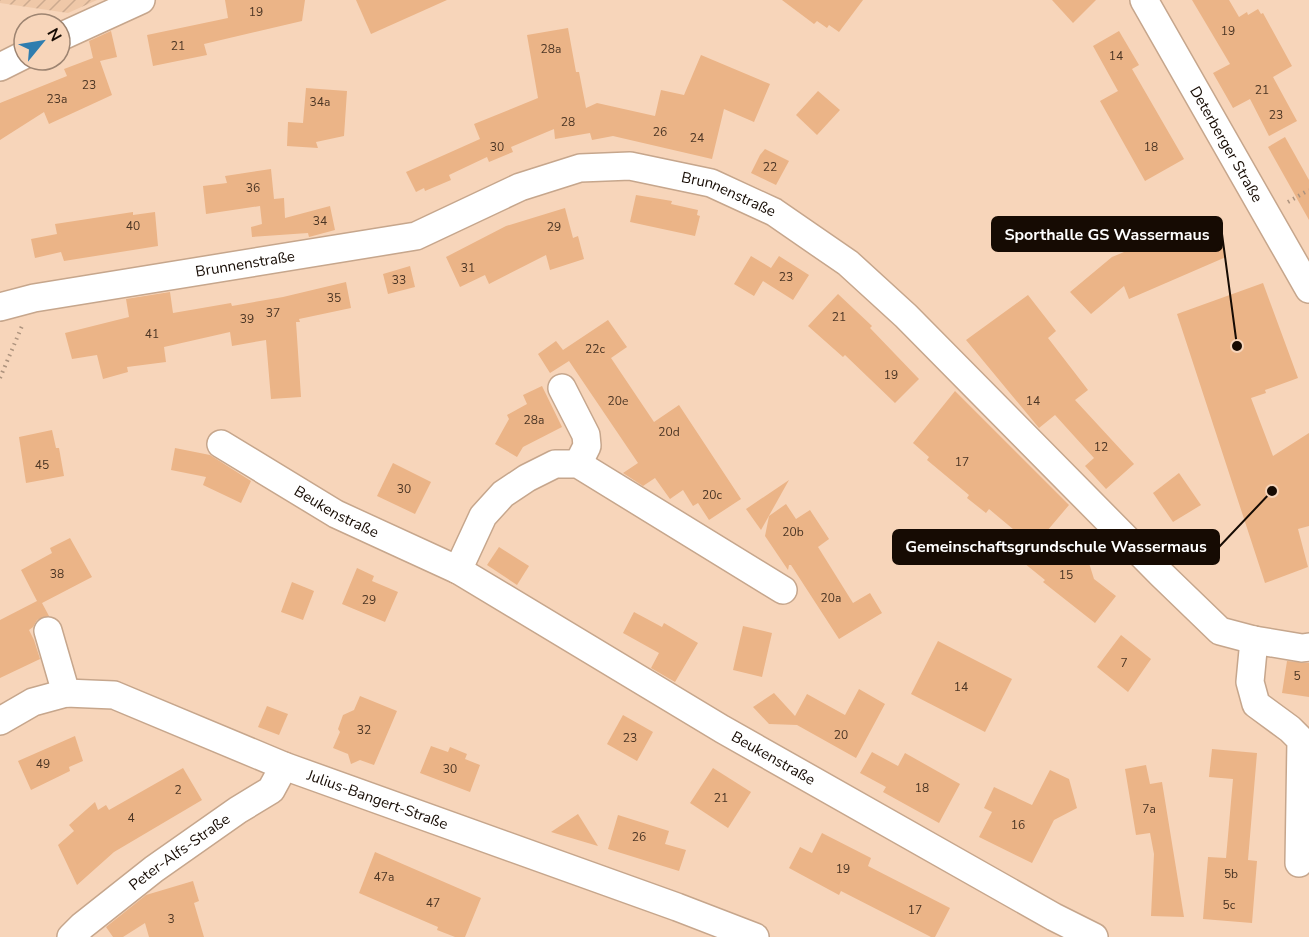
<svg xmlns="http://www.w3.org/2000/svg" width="1309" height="937" viewBox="0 0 1309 937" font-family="'Nunito Sans',sans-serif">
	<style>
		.industrial { fill: url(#industrial-furrows) }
		.building { fill: #ebb487 }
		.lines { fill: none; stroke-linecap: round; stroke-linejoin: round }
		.minor-casing { stroke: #c6a68c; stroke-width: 30 }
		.path { stroke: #ad937e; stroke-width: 4; stroke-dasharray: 1.5 4.5; stroke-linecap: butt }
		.minor { stroke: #fff; stroke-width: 27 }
		.labels { text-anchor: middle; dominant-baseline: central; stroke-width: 6; stroke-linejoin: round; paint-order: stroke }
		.number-label { font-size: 12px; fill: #4b3524 }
		.street-label { font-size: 15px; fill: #160b03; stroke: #f7d5ba }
		.leader { fill: none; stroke: #160b03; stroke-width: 2 }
		.callout-dot { fill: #160b03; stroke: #f7d5ba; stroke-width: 2 }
		.callout { fill: #160b03; stroke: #160b03; stroke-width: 2 }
		.callout-label { font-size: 16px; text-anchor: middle; font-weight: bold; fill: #fff }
	</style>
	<defs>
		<pattern id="industrial-furrows" width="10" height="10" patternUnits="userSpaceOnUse" patternTransform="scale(1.5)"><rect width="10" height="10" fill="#efc8a8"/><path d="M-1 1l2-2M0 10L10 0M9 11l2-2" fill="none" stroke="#ccaa8f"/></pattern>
	</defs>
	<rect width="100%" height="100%" fill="#f7d5ba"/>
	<path class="industrial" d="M0,0H97L68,13L0,3Z"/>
	<g class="building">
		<path d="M225,0H305L302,21L204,44L207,55L153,66L147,35L228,18Z"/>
		<path d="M356,0H447L371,34Z"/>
		<path d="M782,0H863L839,32L829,25L827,28L817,21L814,24Z"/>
		<path d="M1052,0H1096L1073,23Z"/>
		<path d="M1192,0H1229L1239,17L1247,12L1248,15L1258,9L1261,14L1263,13L1292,66L1273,77L1297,121L1269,136L1250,99L1233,108L1213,73L1230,64Z"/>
		<path d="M568,28L576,72H579L586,108L597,103L655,116L661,90L684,95L701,55L770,84L754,122L724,109L712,159L613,136L592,140L590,133L555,139L554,129L511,147L513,152L489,162L487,157L449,175L451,180L425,191L424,188L416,192L406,172L480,139L474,124L538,98L527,35Z"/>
		<path d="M111,31L117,57L100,61L112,95L49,124L44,112L0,140V103L67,76L64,69L93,58L89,41Z"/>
		<path d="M1119,31L1139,65L1132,69L1184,159L1145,181L1100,101L1118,91L1093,46Z"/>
		<path d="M306,88L347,91L344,136L316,142L318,148L287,146L288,122L303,123Z"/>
		<path d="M818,91L840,110L817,135L796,115Z"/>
		<path d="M1285,137L1309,180V220L1268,147Z"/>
		<path d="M765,149L789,161L776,185L751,173L760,155Z"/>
		<path d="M271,169L274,199L284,198L285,218L330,206L335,230L309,237L308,233L252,237L251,227L262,224L260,206L206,214L203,186L227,183L225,176Z"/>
		<path d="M636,195L672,201L671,204L698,210L697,215L700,216L695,236L630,222Z"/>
		<path d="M565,208L573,238L578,236L584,259L550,270L546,255L489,284L485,275L460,287L446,257L506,226Z"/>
		<path d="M133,212V215L155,212L158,246L64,261L61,252L35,258L31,239L57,234L55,224Z"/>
		<path d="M1211,216L1226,257L1129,299L1124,286L1091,314L1070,292L1112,257Z"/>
		<path d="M751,256L771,268L779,256L809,275L793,300L763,281L754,296L734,284Z"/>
		<path d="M410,266L415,287L388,294L383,274Z"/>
		<path d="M346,282L351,308L299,319L300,322H296L301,397L271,399L266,340L232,346L230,332L164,347L166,362L127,367L128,372L103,379L97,355L72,359L65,333L129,317L126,299L170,292L173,313L231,303L232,306L283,297Z"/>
		<path d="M1263,283L1298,378L1265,390L1266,393L1251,398L1273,456L1309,433V526L1298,529L1308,567L1265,583L1177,314Z"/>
		<path d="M838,294L872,326L870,328L919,379L895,403L845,355L843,357L808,326Z"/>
		<path d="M1028,295L1056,331L1048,338L1088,390L1075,400L1134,464L1106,489L1085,466L1094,458L1055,415L1039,428L966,340Z"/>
		<path d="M608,320L627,347L611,358L654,422L679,405L741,499L709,520L698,503L693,506L683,490L670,499L655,478L643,486L623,473L638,463L569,361L550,373L538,354L556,341L563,350Z"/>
		<path d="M542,386L562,427L523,447L517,457L495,444L509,419L507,415L527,404L523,395Z"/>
		<path d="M955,391L1069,505L1047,531L1089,563L1094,579L1116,596L1095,623L1043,582L1045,580L1019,559L1031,544L989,509L986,513L967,498L969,495L927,460L929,457L913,443Z"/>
		<path d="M52,430L56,448H59L64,476L26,483L19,437Z"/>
		<path d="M175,448L210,455L251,481L241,503L203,485L206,477L171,470Z"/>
		<path d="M393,463L431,482L415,514L377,496Z"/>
		<path d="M1179,473L1201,505L1173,522L1153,493Z"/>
		<path d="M789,480L761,530L746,509Z"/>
		<path d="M786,504L796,519L810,510L829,539L818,547L853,603L870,593L882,613L839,639L791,565H789L788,570L765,536L769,516Z"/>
		<path d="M70,538L92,577L42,603L49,616L37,620L33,627L29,630L34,640L40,659L0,678V620L37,601L21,570L52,553L50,548Z"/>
		<path d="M499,547L529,566L517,585L487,565Z"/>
		<path d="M357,568L374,576L372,581L398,592L385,622L342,604Z"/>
		<path d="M292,582L314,591L303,620L281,612Z"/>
		<path d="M634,612L662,627L664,623L698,643L675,682L651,668L659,653L623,633Z"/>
		<path d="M743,626L772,633L762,677L733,670Z"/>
		<path d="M1121,635L1151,659L1128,692L1097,667Z"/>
		<path d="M938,641L1012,679L985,732L911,694Z"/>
		<path d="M1287,661L1309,663V697L1282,693Z"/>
		<path d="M859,689L885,704L856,758L797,725L769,724L753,707L774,693L795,716L807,694L845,715Z"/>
		<path d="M360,696L397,711L374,765L360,760L351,764L348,754L333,748L340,732L338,729L343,715L354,710Z"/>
		<path d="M267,706L288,714L279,735L258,727Z"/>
		<path d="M623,715L653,732L637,761L607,744Z"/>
		<path d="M75,736L83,761L69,767L70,771L31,790L18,761Z"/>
		<path d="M431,746L448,752L450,747L467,754L465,759L480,765L470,792L420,773Z"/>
		<path d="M1212,749L1257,753L1248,860L1257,861L1252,923L1203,919L1208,857L1226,858L1233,779L1209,777Z"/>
		<path d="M872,752L898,766L905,753L960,784L939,823L883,792L886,787L860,773Z"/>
		<path d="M1146,765L1150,784L1162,782L1184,917L1151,916L1154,854L1150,833L1136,835L1125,769Z"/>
		<path d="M183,768L202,800L114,852L77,885L58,845L74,831L69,825L95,802L98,810L106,805L109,810Z"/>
		<path d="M713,768L751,792L728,828L690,803Z"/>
		<path d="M1050,770L1069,779L1077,808L1054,820L1032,863L979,837L992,812L984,808L994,787L1032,805Z"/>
		<path d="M578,814L598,846L551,832Z"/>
		<path d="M618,815L669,831L665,844L686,850L679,871L608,849Z"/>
		<path d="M822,833L871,858L868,866L950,908L935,937H931L841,891L839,895L789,868L800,847L812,853Z"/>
		<path d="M375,852L481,898L465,937H455L437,930L438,927L359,893Z"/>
		<path d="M193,881L199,901L194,903L204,937H149L145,923L123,937H113L106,927L146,895Z"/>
	</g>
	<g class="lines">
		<g class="minor-casing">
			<g id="minor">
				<path id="s1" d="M1144,0L1309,289"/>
				<path d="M60,37L141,0"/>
				<path d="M0,67L24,55"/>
				<path id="s2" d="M0,307L34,298L416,236L520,187L580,168L630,166L711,183L774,212L848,263L906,316L1161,574L1220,631L1254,640L1302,648L1309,647"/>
				<path d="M562,388L586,435L587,446L578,464"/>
				<path id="s3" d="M221,444L336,514L458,570L722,729L1054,917L1094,937"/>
				<path d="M458,570L483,516L503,494L527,478L555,464H578L783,590"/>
				<path d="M48,631L66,693"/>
				<path d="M1254,640L1250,682L1256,704L1290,729L1301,740L1299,863"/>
				<path id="s4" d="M0,721L33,702L66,693L114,695L284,766L677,907L755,937"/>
				<path id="s5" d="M71,937L82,926L154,869L238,810L271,790L284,766"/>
			</g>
		</g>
		<g class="path">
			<path d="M1288,202L1309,190"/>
			<path d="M0,378L22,326"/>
		</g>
		<use href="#minor" class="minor"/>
	</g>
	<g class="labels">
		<g class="number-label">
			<text x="256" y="12">19</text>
			<text x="1228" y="31">19</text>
			<text x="178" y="46">21</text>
			<text x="551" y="49">28a</text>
			<text x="1116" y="56">14</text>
			<text x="89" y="85">23</text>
			<text x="1262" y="90">21</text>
			<text x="57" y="99">23a</text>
			<text x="320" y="102">34a</text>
			<text x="1276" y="115">23</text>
			<text x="568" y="122">28</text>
			<text x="660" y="132">26</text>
			<text x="697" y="138">24</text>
			<text x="497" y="147">30</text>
			<text x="1151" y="147">18</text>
			<text x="770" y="167">22</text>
			<text x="253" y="188">36</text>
			<text x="320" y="221">34</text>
			<text x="133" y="226">40</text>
			<text x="554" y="227">29</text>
			<text x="468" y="268">31</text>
			<text x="786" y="277">23</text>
			<text x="399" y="280">33</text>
			<text x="334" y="298">35</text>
			<text x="273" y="313">37</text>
			<text x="839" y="317">21</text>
			<text x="247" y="319">39</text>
			<text x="152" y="334">41</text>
			<text x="595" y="349">22c</text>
			<text x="891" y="375">19</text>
			<text x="618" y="401">20e</text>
			<text x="1033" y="401">14</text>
			<text x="534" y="420">28a</text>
			<text x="669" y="432">20d</text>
			<text x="1101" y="447">12</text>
			<text x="962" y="462">17</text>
			<text x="42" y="465">45</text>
			<text x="404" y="489">30</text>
			<text x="712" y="495">20c</text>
			<text x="793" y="532">20b</text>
			<text x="57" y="574">38</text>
			<text x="1066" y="575">15</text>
			<text x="831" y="598">20a</text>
			<text x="369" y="600">29</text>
			<text x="1124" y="663">7</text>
			<text x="1297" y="676">5</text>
			<text x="961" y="687">14</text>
			<text x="364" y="730">32</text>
			<text x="841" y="735">20</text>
			<text x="630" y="738">23</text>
			<text x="43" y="764">49</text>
			<text x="450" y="769">30</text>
			<text x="922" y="788">18</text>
			<text x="178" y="790">2</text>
			<text x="721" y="798">21</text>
			<text x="1149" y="809">7a</text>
			<text x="131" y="818">4</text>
			<text x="1018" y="825">16</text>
			<text x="639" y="837">26</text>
			<text x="843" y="869">19</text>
			<text x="1231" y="874">5b</text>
			<text x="384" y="877">47a</text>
			<text x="433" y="903">47</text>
			<text x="1229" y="905">5c</text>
			<text x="915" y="910">17</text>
			<text x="171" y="919">3</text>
		</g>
		<g class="street-label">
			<text stroke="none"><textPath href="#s1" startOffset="166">Deterberger Straße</textPath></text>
			<text stroke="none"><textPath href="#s2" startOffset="753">Brunnenstraße</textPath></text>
			<text stroke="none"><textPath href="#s2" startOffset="249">Brunnenstraße</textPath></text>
			<text stroke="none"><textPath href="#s3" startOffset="134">Beukenstraße</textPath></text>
			<text stroke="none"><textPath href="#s3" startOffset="636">Beukenstraße</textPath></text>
			<text stroke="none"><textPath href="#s4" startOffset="404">Julius-Bangert-Straße</textPath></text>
			<text stroke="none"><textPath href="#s5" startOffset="138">Peter-Alfs-Straße</textPath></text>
		</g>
	</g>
	<path class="leader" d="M1237 346L1222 234M1272 491L1219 547"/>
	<g class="callout-dot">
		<circle cx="1237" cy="346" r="6"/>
		<circle cx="1272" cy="491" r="6"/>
	</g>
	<g class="callout">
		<rect x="992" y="217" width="230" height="34" rx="6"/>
		<rect x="893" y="530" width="326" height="34" rx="6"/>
	</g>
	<g class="callout-label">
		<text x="1107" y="240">Sporthalle GS Wassermaus</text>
		<text x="1056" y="552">Gemeinschaftsgrundschule Wassermaus</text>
	</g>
	<g transform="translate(42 42) rotate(60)"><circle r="28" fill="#f7d5ba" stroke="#9d8471" stroke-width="1.5"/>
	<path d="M0-4.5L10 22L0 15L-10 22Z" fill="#2f7daf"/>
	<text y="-9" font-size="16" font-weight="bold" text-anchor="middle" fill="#160b03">N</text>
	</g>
</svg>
